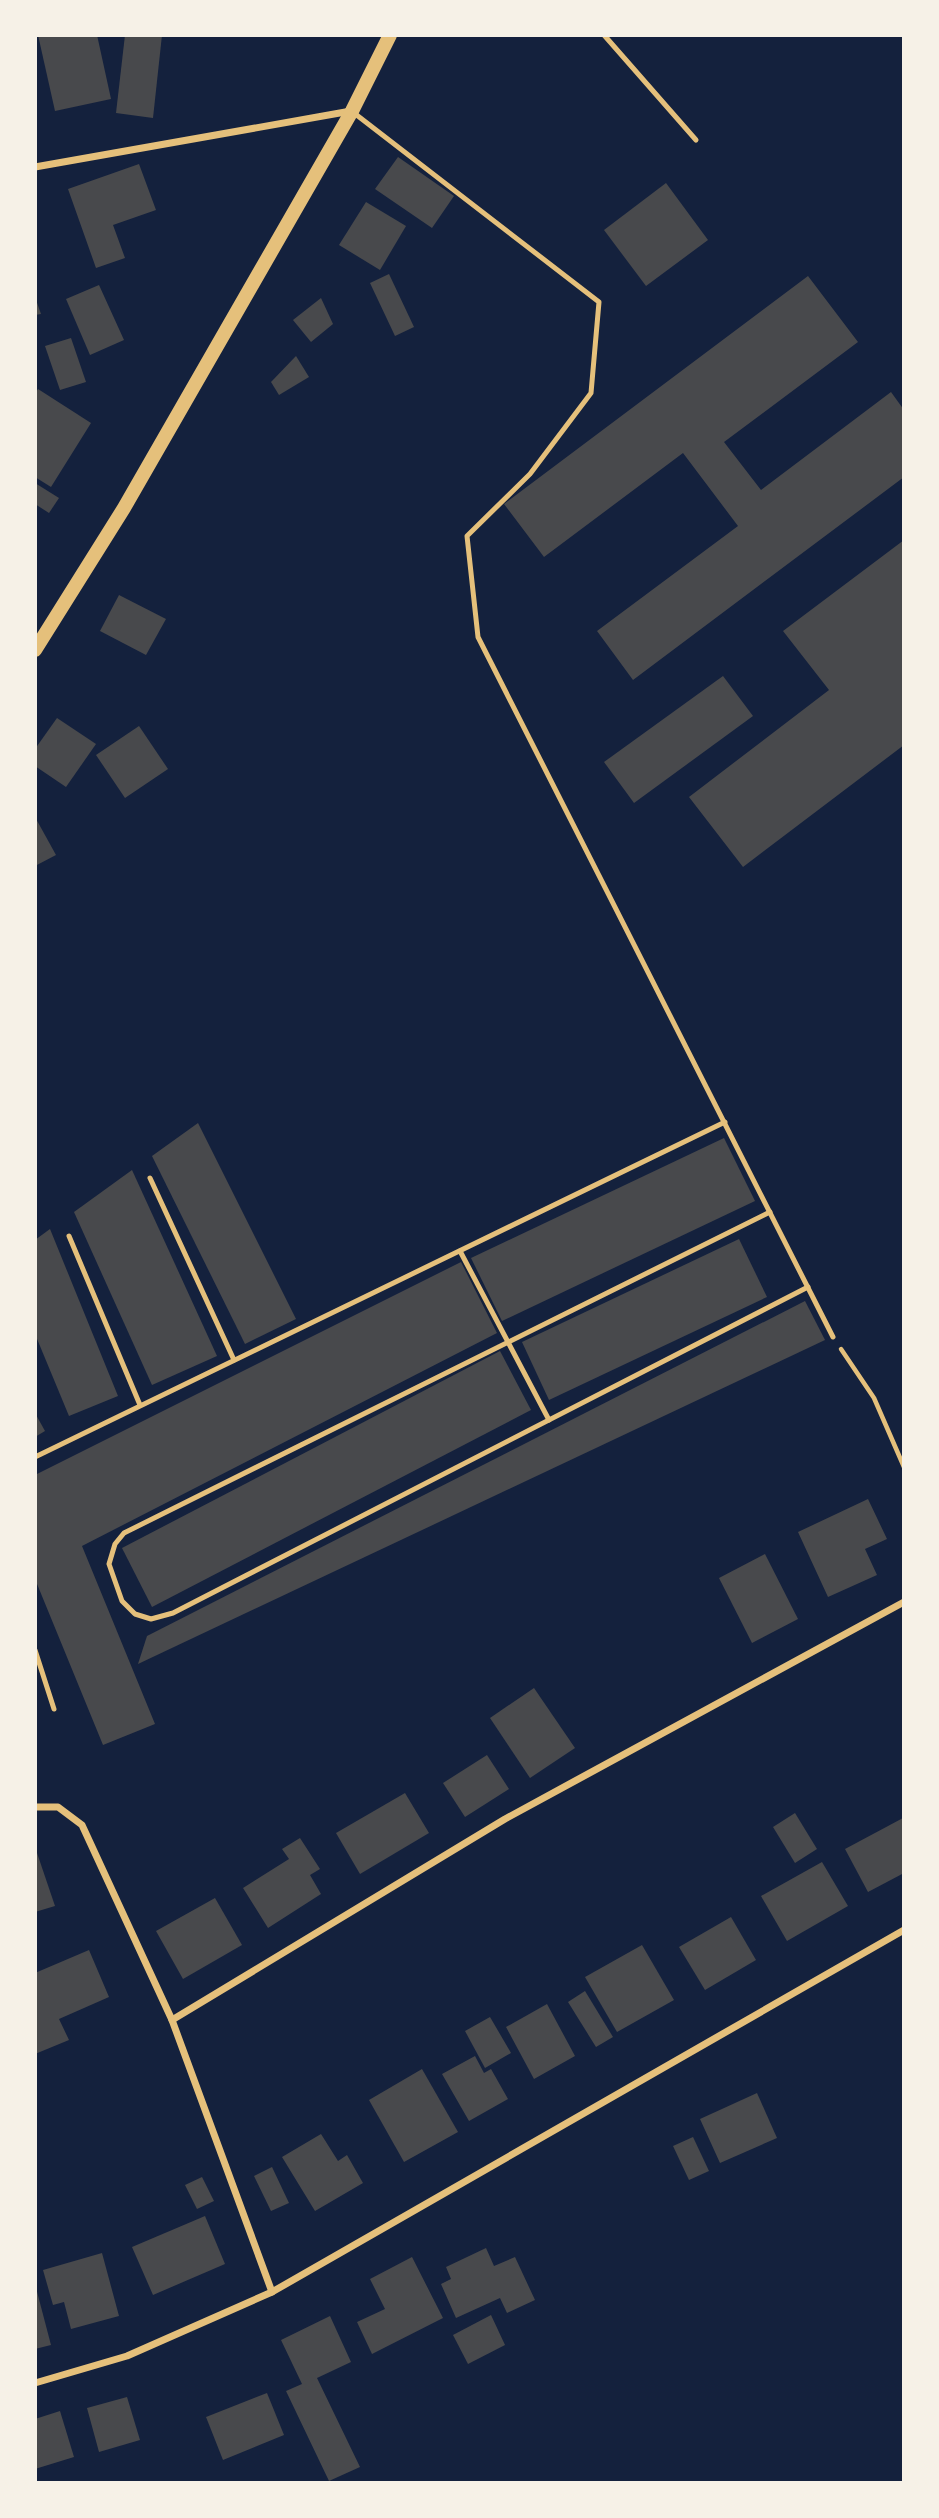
<svg xmlns="http://www.w3.org/2000/svg" width="939" height="2518" viewBox="0 0 939 2518" font-family="Barlow,sans-serif">
	<style>
		.building { fill: #48494c }
		.lines { fill: none; stroke-linecap: round; stroke-linejoin: round }
		.path { stroke: #e5c07b; stroke-width: 4.5 }
		.service { stroke: #e5c07b; stroke-width: 5 }
		.minor { stroke: #e5c07b; stroke-width: 7 }
		.secondary { stroke: #e5c07b; stroke-width: 14 }
	</style>
	<rect width="100%" height="100%" fill="#14213d"/>
	<g class="building">
		<path d="M38,35H97L111,99L55,111Z"/>
		<path d="M125,35H162L153,118L116,113Z"/>
		<path d="M398,157L454,196L432,228L375,189Z"/>
		<path d="M139,164L156,210L113,225L125,258L96,268L68,189Z"/>
		<path d="M666,183L708,240L646,286L604,230Z"/>
		<path d="M366,202L406,226L380,270L339,245Z"/>
		<path d="M389,274L414,327L395,336L370,283Z"/>
		<path d="M808,276L858,342L724,442L761,490L891,392L904,410V477L633,680L597,631L738,526L683,453L544,557L504,504Z"/>
		<path d="M99,285L124,340L90,355L66,299Z"/>
		<path d="M35,297L41,314L35,315Z"/>
		<path d="M321,298L333,324L311,342L293,320Z"/>
		<path d="M71,338L86,382L60,390L45,346Z"/>
		<path d="M296,356L309,377L279,395L271,382Z"/>
		<path d="M38,389L91,423L51,487L35,477V394Z"/>
		<path d="M35,483L59,498L49,513L35,504Z"/>
		<path d="M904,540V745L743,867L689,797L829,690L783,631Z"/>
		<path d="M119,595L166,619L146,655L100,631Z"/>
		<path d="M723,676L753,716L634,803L604,762Z"/>
		<path d="M57,718L96,744L66,787L35,766V749Z"/>
		<path d="M139,726L168,769L125,798L96,755Z"/>
		<path d="M35,817L56,855L35,866Z"/>
		<path d="M198,1123L296,1319L245,1344L152,1156Z"/>
		<path d="M724,1138L755,1201L502,1321L471,1258Z"/>
		<path d="M132,1170L217,1356L152,1385L74,1212Z"/>
		<path d="M50,1229L118,1396L69,1416L35,1334V1240Z"/>
		<path d="M739,1239L767,1297L549,1400L522,1342Z"/>
		<path d="M461,1262L497,1333L82,1546L155,1724L103,1745L35,1579V1475Z"/>
		<path d="M805,1301L825,1340L138,1664L147,1636Z"/>
		<path d="M500,1351L531,1410L152,1607L122,1548Z"/>
		<path d="M35,1413L45,1431L35,1437Z"/>
		<path d="M868,1499L887,1539L865,1549L877,1575L828,1597L798,1532Z"/>
		<path d="M765,1554L798,1619L752,1643L719,1578Z"/>
		<path d="M534,1688L575,1748L530,1778L490,1718Z"/>
		<path d="M487,1755L509,1789L465,1817L443,1783Z"/>
		<path d="M405,1793L429,1833L360,1874L336,1833Z"/>
		<path d="M795,1813L817,1849L795,1863L773,1827Z"/>
		<path d="M903,1818L904,1873L868,1892L845,1849Z"/>
		<path d="M300,1838L320,1869L310,1875L321,1894L268,1928L243,1888L289,1859L282,1849Z"/>
		<path d="M35,1847L55,1906L35,1912Z"/>
		<path d="M822,1862L848,1906L787,1941L761,1896Z"/>
		<path d="M215,1898L242,1945L183,1979L156,1931Z"/>
		<path d="M731,1917L756,1960L705,1990L679,1947Z"/>
		<path d="M642,1945L674,2000L617,2032L585,1977Z"/>
		<path d="M89,1950L109,1997L59,2019L69,2040L35,2054V1973Z"/>
		<path d="M585,1991L613,2037L596,2047L568,2002Z"/>
		<path d="M547,2004L575,2056L534,2079L506,2027Z"/>
		<path d="M490,2017L511,2053L485,2068L465,2031Z"/>
		<path d="M475,2056L484,2073L491,2069L508,2099L469,2121L442,2074Z"/>
		<path d="M422,2069L458,2132L404,2162L369,2100Z"/>
		<path d="M757,2093L777,2138L720,2163L700,2119Z"/>
		<path d="M321,2134L338,2161L347,2155L363,2183L315,2211L282,2157Z"/>
		<path d="M693,2137L709,2171L689,2180L673,2146Z"/>
		<path d="M272,2167L289,2203L271,2211L254,2176Z"/>
		<path d="M202,2177L214,2201L197,2209L185,2185Z"/>
		<path d="M205,2216L225,2264L153,2295L132,2247Z"/>
		<path d="M486,2248L494,2266L515,2257L535,2300L507,2313L500,2298L456,2318L441,2284L451,2279L446,2267Z"/>
		<path d="M102,2253L119,2316L71,2329L64,2302L53,2305L43,2270Z"/>
		<path d="M412,2257L443,2318L372,2354L357,2322L385,2309L370,2279Z"/>
		<path d="M35,2284L51,2345L35,2349Z"/>
		<path d="M491,2315L505,2345L468,2364L453,2335Z"/>
		<path d="M330,2316L351,2362L317,2378L360,2467L329,2481L286,2391L302,2384L281,2340Z"/>
		<path d="M267,2393L284,2435L223,2460L206,2417Z"/>
		<path d="M127,2397L140,2440L99,2452L87,2408Z"/>
		<path d="M60,2411L74,2457L35,2469V2419Z"/>
	</g>
	<g class="lines">
		<path class="path" d="M841,1349L874,1398L904,1467"/>
		<g class="service">
			<path d="M604,35L696,140"/>
			<path d="M354,113L599,302L591,393L530,474L467,536L478,637L833,1337"/>
			<path d="M150,1178L234,1360"/>
			<path d="M770,1212L124,1533L115,1544L109,1564L122,1601L135,1614L151,1619L173,1613L808,1287"/>
			<path d="M69,1236L140,1405"/>
			<path d="M460,1251L549,1420"/>
			<path d="M35,1457L725,1122"/>
			<path d="M35,1650L54,1709"/>
		</g>
		<g class="minor">
			<path d="M35,167L351,111"/>
			<path d="M35,1807H58L82,1825L172,2020L272,2292"/>
			<path d="M172,2020L505,1819L904,1602"/>
			<path d="M35,2383L127,2356L272,2292L904,1930"/>
		</g>
		<path class="secondary" d="M35,650L124,508L352,111L390,35"/>
	</g>
	<rect width="939" height="2518" fill="none" stroke="#f6f1e7" stroke-width="74"/>
</svg>
